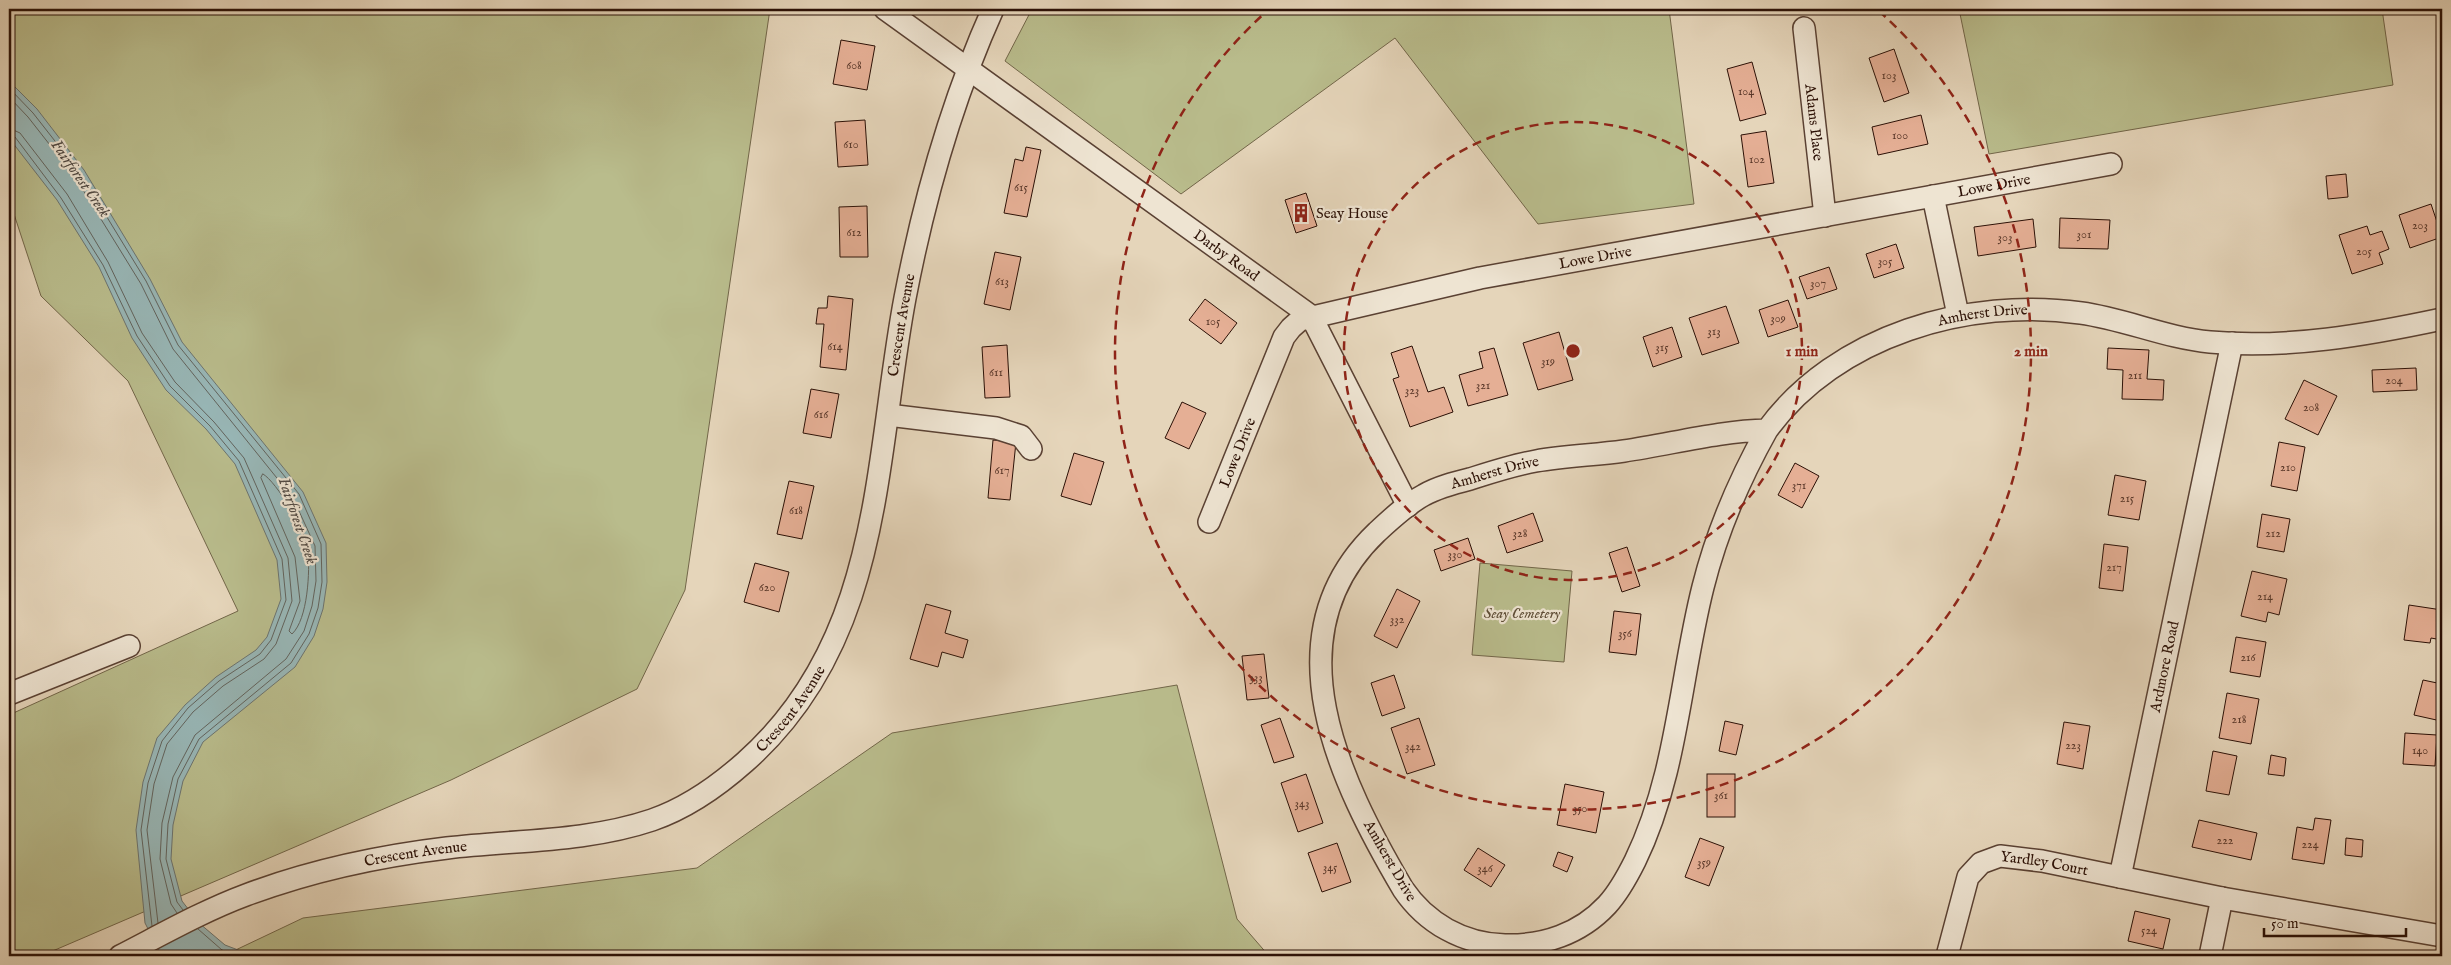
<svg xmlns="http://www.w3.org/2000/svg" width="2451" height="965" viewBox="0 0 2451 965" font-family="'IM FELL English',serif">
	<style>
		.green { fill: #b9bc8c; stroke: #726649 }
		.water { fill: #98b7b7; stroke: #6c7470 }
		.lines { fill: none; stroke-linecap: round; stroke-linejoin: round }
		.shore { stroke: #62645e; stroke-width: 1 }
		.building { fill: #e5af95; stroke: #2b1006 }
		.minor-casing { stroke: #5a4133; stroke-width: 24 }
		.minor { stroke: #eee4d2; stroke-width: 21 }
		.ring { fill: none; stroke: #8f2418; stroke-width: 2.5; stroke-dasharray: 9 6 }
		.labels { text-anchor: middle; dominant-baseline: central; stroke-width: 4.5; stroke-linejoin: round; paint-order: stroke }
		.number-label { font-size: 12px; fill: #5a382a }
		.street-label { font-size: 15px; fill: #2b1006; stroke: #eee4d2 }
		.poi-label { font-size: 15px; fill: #2b1006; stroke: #eee4d2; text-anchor: start }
		.park-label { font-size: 15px; font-style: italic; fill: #5d4c35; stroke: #eee4d2 }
		.water-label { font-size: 16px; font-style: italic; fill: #514a44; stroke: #eee4d2 }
		.centre { fill: #8f2418; stroke: #eee4d2; stroke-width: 2.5 }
		.ring-label { font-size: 15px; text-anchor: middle; font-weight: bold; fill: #8f2418; stroke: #eee4d2; stroke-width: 4.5; stroke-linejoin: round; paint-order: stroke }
	</style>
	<rect width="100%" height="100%" fill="#e5d5ba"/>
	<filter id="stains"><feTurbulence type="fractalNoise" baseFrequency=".004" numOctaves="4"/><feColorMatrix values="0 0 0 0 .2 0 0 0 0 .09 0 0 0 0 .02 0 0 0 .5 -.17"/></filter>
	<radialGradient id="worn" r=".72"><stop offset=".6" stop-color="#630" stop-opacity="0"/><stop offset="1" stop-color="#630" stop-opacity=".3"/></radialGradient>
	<g class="green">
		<path d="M9,9H770L685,590L637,689L451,780L41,956H9V715L238,611L128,381L41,296L9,199Z"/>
		<path d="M1032,9H1669L1694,204L1538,224L1395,38L1181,194L1005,61Z"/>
		<path d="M1959,9H2382L2393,85L1989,154Z"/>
		<path d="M1480,563L1572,571L1564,662L1472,655Z"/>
		<path d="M1177,685L1237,919L1269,956H223L303,918L697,868L892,733Z"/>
	</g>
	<path class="water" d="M9,81L37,109L84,170L150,279L182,342L303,492L326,543L327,582L323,609L314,636L295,667L203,742L183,781L173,825L171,859L182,901L199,923L225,945L254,956H162L145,923L136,830L143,782L157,738L185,705L216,677L256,650L267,637L281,599L277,560L235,464L206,429L166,390L132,338L99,267L57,200L9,138Z"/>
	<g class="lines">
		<g class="shore">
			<path d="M9,88L33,113L80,173L146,281L178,345L299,494L321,544L322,582L318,608L309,634L291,663L199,739L178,779L168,824L166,859L177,902L183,910"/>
			<path d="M9,97L28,117L75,177L141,284L173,349L293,498L315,546L316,581L312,606L304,631L286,659L195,735L173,777L162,823L160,859L171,904L177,913"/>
			<path d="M9,128L20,133L67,194L108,262L142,333L175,382L214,422L244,458L288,558L292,601L276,644L264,659L223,686L193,712L167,744L154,784L147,830L158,923"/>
			<path d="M9,135L15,137L61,198L103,265L137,336L170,386L210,426L239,461L282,559L286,600L271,640L260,654L219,681L188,708L162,741L148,783L141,830L152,926"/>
			<path d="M263,474C277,482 306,532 308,549C310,571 308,619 292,634L289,631L300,601L295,557L261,478Z"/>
			<path d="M198,929L222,950L240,956"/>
		</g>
	</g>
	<g class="building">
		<path d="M841,40L875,46L867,90L833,84Z"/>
		<path d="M1894,49L1909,93L1884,102L1869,58Z"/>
		<path d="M1752,62L1766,114L1740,121L1727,69Z"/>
		<path d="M1921,115L1928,144L1878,155L1872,127Z"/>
		<path d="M865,120L868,165L838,167L835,122Z"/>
		<path d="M1766,131L1774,183L1748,187L1741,135Z"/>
		<path d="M1026,147L1041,150L1027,217L1004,213L1015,159L1023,161Z"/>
		<path d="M2346,174L2348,197L2328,199L2326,176Z"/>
		<path d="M1306,193L1317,226L1296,233L1285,200Z"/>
		<path d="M2431,204L2442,237L2410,248L2399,215Z"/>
		<path d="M867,206L868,257H840L839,207Z"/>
		<path d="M2060,218L2110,220L2108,249L2059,248Z"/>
		<path d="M2033,219L2036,247L1978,256L1974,227Z"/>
		<path d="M2367,226L2370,235L2382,231L2389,249L2379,253L2383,264L2352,274L2339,235Z"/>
		<path d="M1896,244L1904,268L1874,278L1866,254Z"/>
		<path d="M995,252L1021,257L1010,310L984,304Z"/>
		<path d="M1829,267L1837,289L1807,299L1799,277Z"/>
		<path d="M828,296L853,299L846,370L820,367L824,324H816L818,308H827Z"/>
		<path d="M1205,299L1237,323L1221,344L1189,320Z"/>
		<path d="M1788,300L1798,327L1768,337L1759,310Z"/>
		<path d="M1726,306L1739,343L1702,355L1689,318Z"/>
		<path d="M1672,327L1682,357L1653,367L1643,337Z"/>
		<path d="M1559,332L1573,380L1538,390L1523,343Z"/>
		<path d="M1007,345L1010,397L985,398L982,347Z"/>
		<path d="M1412,346L1428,392L1444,387L1453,412L1410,427L1393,379L1399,377L1391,353Z"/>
		<path d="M1494,348L1508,395L1468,406L1459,375L1483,368L1479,352Z"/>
		<path d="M2108,348L2149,350L2147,379L2164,380L2163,400L2122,399L2123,370L2107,369Z"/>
		<path d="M2416,368L2417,390L2373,392L2372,370Z"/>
		<path d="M2304,380L2337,396L2318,435L2285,419Z"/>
		<path d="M811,389L839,394L831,438L803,433Z"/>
		<path d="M1182,402L1206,413L1189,449L1165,438Z"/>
		<path d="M993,440L1016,442L1010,500L988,498Z"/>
		<path d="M2279,442L2305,447L2297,491L2271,486Z"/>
		<path d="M1074,453L1104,462L1091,505L1061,496Z"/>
		<path d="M1795,463L1819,476L1802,508L1778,495Z"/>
		<path d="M2115,475L2146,481L2139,520L2108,515Z"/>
		<path d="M789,481L814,486L802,539L777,534Z"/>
		<path d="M1533,513L1543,541L1507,553L1498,526Z"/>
		<path d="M2262,514L2290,519L2284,552L2257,547Z"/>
		<path d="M1468,538L1475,559L1441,571L1434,550Z"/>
		<path d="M2104,544L2128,547L2123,591L2099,588Z"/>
		<path d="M1627,547L1640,586L1622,592L1609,553Z"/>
		<path d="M755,563L789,572L779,612L744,602Z"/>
		<path d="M2252,571L2287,579L2279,615L2268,612L2266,622L2241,616Z"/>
		<path d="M1397,589L1420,601L1397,648L1374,636Z"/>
		<path d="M926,604L951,611L945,633L968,640L963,658L942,652L938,667L910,659Z"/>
		<path d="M2409,605L2442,610V640L2431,638L2430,643L2404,640Z"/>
		<path d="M1614,611L1641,614L1636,655L1609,652Z"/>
		<path d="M2236,637L2266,642L2260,677L2230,672Z"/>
		<path d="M1264,654L1269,698L1247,700L1242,656Z"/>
		<path d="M1394,675L1405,708L1382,716L1371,683Z"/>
		<path d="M2423,680L2442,684L2441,721L2414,715Z"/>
		<path d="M2227,693L2259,699L2251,744L2219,738Z"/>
		<path d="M1280,718L1294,757L1274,763L1261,725Z"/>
		<path d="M1419,718L1435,765L1407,774L1391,728Z"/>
		<path d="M1725,721L1743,725L1736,755L1719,751Z"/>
		<path d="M2064,722L2090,726L2083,769L2057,764Z"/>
		<path d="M2405,733L2437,735L2435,766L2403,764Z"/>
		<path d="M2213,751L2237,756L2229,795L2206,791Z"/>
		<path d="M2271,755L2286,758L2284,776L2268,774Z"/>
		<path d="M1306,774L1323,823L1298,832L1281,783Z"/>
		<rect x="1707" y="774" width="28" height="43"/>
		<path d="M1565,784L1604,792L1596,833L1557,825Z"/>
		<path d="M2315,818L2331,820L2324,864L2292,859L2297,827L2313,830Z"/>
		<path d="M2199,820L2257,833L2251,860L2192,847Z"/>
		<path d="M1700,838L1724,847L1709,886L1685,877Z"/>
		<path d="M2346,838L2363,840L2362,857L2345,855Z"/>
		<path d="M1337,843L1351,882L1322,892L1308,853Z"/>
		<path d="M1478,848L1505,865L1491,887L1464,870Z"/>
		<path d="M1558,852L1573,857L1567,872L1553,866Z"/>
		<path d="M2135,911L2170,919L2163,949L2128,941Z"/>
	</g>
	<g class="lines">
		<g class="minor-casing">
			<g id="minor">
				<path id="s1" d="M885,9L1311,316L1408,506"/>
				<path id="s2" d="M1804,28L1825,216"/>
				<path d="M1933,196L1958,315"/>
				<path d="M888,415L996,428L1021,436L1031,449"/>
				<path id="s3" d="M1767,430C1739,480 1717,531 1703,587C1680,678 1677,775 1635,861C1627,877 1619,892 1607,905C1580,934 1543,946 1505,945C1463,944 1426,923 1403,889C1340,782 1268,636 1377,532C1391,519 1407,504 1424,495C1438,487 1454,483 1470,479C1492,472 1513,465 1536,461C1565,456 1595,455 1624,451C1672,444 1718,431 1767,430C1836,335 1969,297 2081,313C2125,319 2166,338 2210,342C2287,349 2367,335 2442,319"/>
				<path id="s4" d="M1209,522L1284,337L1291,328L1300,320L1480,278L2111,164"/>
				<path d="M9,694L129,646"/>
				<path id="s5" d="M2120,877L2232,343"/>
				<path id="s6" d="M120,956C161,935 203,911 246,895C310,871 380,856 447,848C515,840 587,842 652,820C687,808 718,786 745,762C883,640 874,463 905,298C924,199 952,100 993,9"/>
				<path id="s7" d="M1947,956L1968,877L1981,863L2000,856L2042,861L2222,898L2442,936"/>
				<path d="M2210,956L2222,898"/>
			</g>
		</g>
		<use href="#minor" class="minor"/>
	</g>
	<g class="ring">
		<circle cx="1573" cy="351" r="229"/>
		<path d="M1879 11A458 458 0 1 1 1267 11"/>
	</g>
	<defs>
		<g id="building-bare" transform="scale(1.5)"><path d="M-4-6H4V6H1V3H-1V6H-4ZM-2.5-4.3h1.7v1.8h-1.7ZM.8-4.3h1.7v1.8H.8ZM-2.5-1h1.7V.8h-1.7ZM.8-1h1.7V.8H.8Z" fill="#8f2418" stroke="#eee4d2" stroke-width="2.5" paint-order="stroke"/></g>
	</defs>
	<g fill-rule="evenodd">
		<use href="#building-bare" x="1301" y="213"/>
	</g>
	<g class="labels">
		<g class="number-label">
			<text x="854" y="65">608</text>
			<text x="1889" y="75">103</text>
			<text x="1746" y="91">104</text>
			<text x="1900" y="135">100</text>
			<text x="851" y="144">610</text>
			<text x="1757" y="159">102</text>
			<text x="1021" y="187">615</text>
			<text x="2420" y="225">203</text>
			<text x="854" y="232">612</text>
			<text x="2084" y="234">301</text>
			<text x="2005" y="237">303</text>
			<text x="2364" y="251">205</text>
			<text x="1885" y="261">305</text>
			<text x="1002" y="281">613</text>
			<text x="1818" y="283">307</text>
			<text x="1778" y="318">309</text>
			<text x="1213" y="321">105</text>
			<text x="1714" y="331">313</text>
			<text x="835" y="346">614</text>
			<text x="1662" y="347">315</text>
			<text x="1548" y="361">319</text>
			<text x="996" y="372">611</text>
			<text x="2135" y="375">211</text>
			<text x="2394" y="380">204</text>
			<text x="1483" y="385">321</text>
			<text x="1412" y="390">323</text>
			<text x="2311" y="407">208</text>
			<text x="821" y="414">616</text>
			<text x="2288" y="467">210</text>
			<text x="1002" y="470">617</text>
			<text x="1799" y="485">371</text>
			<text x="2127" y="498">215</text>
			<text x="796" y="510">618</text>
			<text x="1520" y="533">328</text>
			<text x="2273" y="533">212</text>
			<text x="1455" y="554">330</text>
			<text x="2114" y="567">217</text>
			<text x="767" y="587">620</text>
			<text x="2265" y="596">214</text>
			<text x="1397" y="619">332</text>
			<text x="1625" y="633">356</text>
			<text x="2248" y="657">216</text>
			<text x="1256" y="677">333</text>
			<text x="2239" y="719">218</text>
			<text x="2073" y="745">223</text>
			<text x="1413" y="746">342</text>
			<text x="2420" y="750">140</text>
			<text x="1721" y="795">361</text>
			<text x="1302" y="803">343</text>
			<text x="1580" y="808">350</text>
			<text x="2225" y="840">222</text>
			<text x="2310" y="844">224</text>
			<text x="1704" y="862">359</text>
			<text x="1330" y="867">345</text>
			<text x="1485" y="868">346</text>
			<text x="2149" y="930">524</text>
		</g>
		<g class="street-label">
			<text stroke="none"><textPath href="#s2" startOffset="95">Adams Place</textPath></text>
			<text stroke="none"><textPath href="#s4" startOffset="930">Lowe Drive</textPath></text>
			<text stroke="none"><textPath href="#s1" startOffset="421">Darby Road</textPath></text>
			<text stroke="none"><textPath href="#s4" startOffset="525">Lowe Drive</textPath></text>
			<text stroke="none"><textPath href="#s3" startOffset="1792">Amherst Drive</textPath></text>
			<text stroke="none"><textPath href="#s6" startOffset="1140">Crescent Avenue</textPath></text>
			<text stroke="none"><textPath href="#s4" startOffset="75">Lowe Drive</textPath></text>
			<text stroke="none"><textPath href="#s3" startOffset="1264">Amherst Drive</textPath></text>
			<text stroke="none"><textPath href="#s5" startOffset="215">Ardmore Road</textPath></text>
			<text stroke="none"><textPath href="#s6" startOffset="735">Crescent Avenue</textPath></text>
			<text stroke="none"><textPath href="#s6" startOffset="315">Crescent Avenue</textPath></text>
			<text transform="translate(1390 861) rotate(60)">Amherst Drive</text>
			<text stroke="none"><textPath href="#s7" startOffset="166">Yardley Court</textPath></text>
		</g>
		<g class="poi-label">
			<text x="1316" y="213">Seay House</text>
		</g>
		<g class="park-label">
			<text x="1522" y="613">Seay Cemetery</text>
		</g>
		<g class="water-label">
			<text transform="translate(80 179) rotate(55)">Fairforest Creek</text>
			<text transform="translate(297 521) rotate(71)">Fairforest Creek</text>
		</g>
	</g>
	<circle cx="1573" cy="351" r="8" class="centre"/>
	<g class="ring-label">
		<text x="1802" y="356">1 min</text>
		<text x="2031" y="356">2 min</text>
	</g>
	<rect width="2451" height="965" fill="none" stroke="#e5d5ba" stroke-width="30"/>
	<rect x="10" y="10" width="2431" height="945" fill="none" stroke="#2b1006" stroke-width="2.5"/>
	<rect x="15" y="15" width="2421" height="935" fill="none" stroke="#2b1006"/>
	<path d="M2264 928v8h142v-8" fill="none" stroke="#2b1006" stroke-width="2.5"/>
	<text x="2271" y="928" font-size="15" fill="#2b1006" stroke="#eee4d2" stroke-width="4" paint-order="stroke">50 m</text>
	<rect width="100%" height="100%" filter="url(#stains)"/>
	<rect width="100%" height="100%" fill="url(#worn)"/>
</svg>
